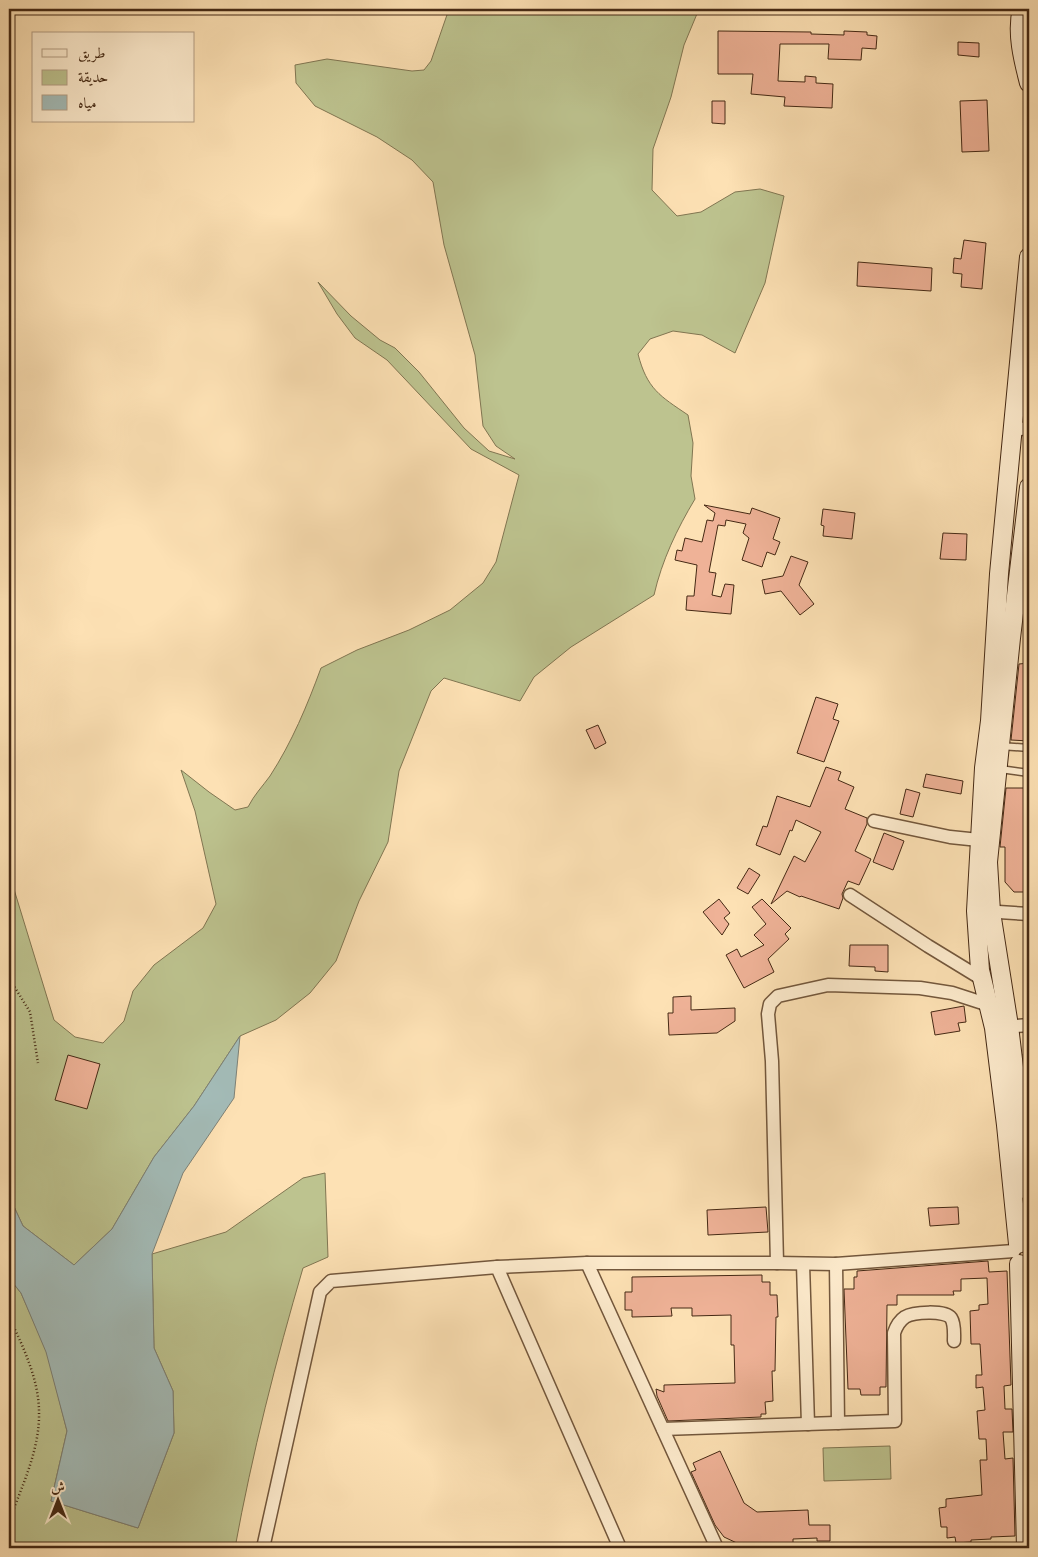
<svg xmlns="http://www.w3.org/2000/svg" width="1038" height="1557" viewBox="0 0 1038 1557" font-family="'Old Standard TT',Amiri,serif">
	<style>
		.green { fill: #bdc38f; stroke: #817652 }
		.water { fill: #a3bbb7; stroke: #7d8176 }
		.building { fill: #efb297; stroke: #452914 }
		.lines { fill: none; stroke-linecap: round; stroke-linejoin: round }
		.lane-casing { stroke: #73573c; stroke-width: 9 }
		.street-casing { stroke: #73573c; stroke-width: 15 }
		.secondary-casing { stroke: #452914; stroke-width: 20 }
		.path { stroke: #452914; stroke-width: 2.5; stroke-dasharray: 1 2.5; stroke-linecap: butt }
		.lane { stroke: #feecce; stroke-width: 6 }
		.street { stroke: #feecce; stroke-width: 12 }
		.secondary { stroke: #feecce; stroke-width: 18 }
	</style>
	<rect width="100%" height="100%" fill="#fde1b4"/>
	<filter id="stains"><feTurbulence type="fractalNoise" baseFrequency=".004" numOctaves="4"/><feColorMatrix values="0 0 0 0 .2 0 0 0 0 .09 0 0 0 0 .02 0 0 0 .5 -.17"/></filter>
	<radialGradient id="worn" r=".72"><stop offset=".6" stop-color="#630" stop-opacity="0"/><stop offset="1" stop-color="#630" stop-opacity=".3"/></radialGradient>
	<g class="green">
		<path d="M449,9H699L684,45L671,97L653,149L652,190L677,216L701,212L735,192L760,189L784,196L765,283L735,353L702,335L673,331L650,339L638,354C647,389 660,396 688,415L693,443L691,476L695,499C677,529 662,560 654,595L571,647L534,677L520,701L444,678L431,691L399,771L388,842L359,901L336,961L310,993L276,1020L240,1036L194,1106L154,1157L112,1229L74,1265L23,1226L9,1196V873L54,1020L75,1037L103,1043L124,1021L133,991L154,965L203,928L216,904L195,811L181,770L209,792L235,810L248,807C254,795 262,787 270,776C292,742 307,706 321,668L357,650L409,630L450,610L483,583L496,562L519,475L471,449L387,360L355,338L337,314L318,282L351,316L380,340L395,348L419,372L464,428L489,451L515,459L496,446L483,426L475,355L444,245L433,182L412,160L377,137L315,106L296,83L295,65L327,59L412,71L424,70L431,61Z"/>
		<path d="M325,1173L328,1257L303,1268C276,1360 252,1454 235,1548H9V1278L21,1293L47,1352L67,1431L51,1501L138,1528L174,1433L173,1391L154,1348L152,1254L226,1232L303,1178Z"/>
		<path d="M890,1446L891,1479L824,1481L823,1448Z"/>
	</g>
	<path class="water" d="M240,1036L234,1098L183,1173L152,1254L154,1348L173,1391L174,1433L138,1528L51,1501L67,1431L46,1352L21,1293L9,1278V1196L23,1226L74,1265L112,1229L154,1157L194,1106Z"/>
	<g class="building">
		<path d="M718,31L811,32V34L844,35V31L867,32V35L877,36L876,49L862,48L861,60L828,59L829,44H780L778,81L805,82V76L816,77V83L833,84L832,108L784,106L785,97L751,94L753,74H718Z"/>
		<path d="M958,42L979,43V57L958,55Z"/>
		<path d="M987,100L989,151L962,152L960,101Z"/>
		<path d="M712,101H725V124L712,123Z"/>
		<path d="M964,240L986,243L982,289L961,287L962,274L953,273L954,258L961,259Z"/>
		<path d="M858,262L932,268L931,291L857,286Z"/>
		<path d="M704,505L750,514L752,508L780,518L773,539L780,542L775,555L767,552L762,567L742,560L749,538L743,533L746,524L726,520L725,526L718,525L709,572L716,573L712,595L721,597L725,584L734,585L731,614L686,610L687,596H694L697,565L675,560L677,550L682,551L685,538L702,542L707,520L713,521L715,513Z"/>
		<path d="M823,509L855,513L852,539L823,536L824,526L821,525Z"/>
		<path d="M943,533L967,534L966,560L940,559Z"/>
		<path d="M791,556L808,562L799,585L814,604L800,615L781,591L765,594L762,580L783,576Z"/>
		<path d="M1029,663V741L1011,740L1019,664Z"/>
		<path d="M816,697L838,704L833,719L839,721L824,762L797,753Z"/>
		<path d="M598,725L606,743L595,749L586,730Z"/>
		<path d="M826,767L841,772L838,780L854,787L845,809L867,818V824L855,851L871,859L859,885L848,881L842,894L843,898L839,909L801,896L800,897L787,891L771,904L794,856L805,862L821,832L796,820L792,831L790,830L780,855L756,845L763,826L767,827L777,796L810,807Z"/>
		<path d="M926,774L963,781L961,794L923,787Z"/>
		<path d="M1006,788H1027V801H1029V892H1014L1005,882V847H1000Z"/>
		<path d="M906,789L920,793L913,817L900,814Z"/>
		<path d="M884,833L904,841L893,870L873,862Z"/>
		<path d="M749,868L760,875L748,894L737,888Z"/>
		<path d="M719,899L730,913L724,918L729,924L722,935L703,912Z"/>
		<path d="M762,899L791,928L785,934L789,939L768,959L774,972L744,988L726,955L737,949L741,957L764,945L754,935L766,924L752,907Z"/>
		<path d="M850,945H888V972L875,971V967L849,966Z"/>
		<path d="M691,996V1010L735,1008V1021L717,1033L669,1035L668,1013H673V997Z"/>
		<path d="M964,1006L966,1022L958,1023L960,1031L935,1035L931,1012Z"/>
		<path d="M1029,1047V1105L1023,1054Z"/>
		<path d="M68,1055L100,1064L87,1109L55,1100Z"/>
		<path d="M766,1207L768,1232L708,1235L707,1210Z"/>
		<path d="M958,1207L959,1224L930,1226L928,1208Z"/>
		<path d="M988,1261L989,1272L1007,1271L1011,1385L1004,1386L1005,1409H1012L1013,1432H1003L1005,1459L1013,1458L1015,1536L991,1537V1539L971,1540V1542L956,1543L955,1537L947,1538V1527H941L939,1508L946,1507V1499L982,1495L980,1460H987L986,1439H979L977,1411L985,1410L983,1387L976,1388V1375H982L980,1344H971L970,1311L979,1310V1305L988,1304L987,1278L961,1279V1291H953L954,1295H897V1305H887L886,1387H880V1395H861L860,1389H848L844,1289H854V1277H857V1271Z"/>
		<path d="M762,1275V1282H770V1295H777L778,1317H776L775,1371H772L773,1401L765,1402L766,1414H761V1417L668,1421L657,1396L656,1389L664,1392V1385L735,1383L734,1345H731V1315L692,1316V1308H671L672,1316L632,1317V1310H625V1292H632V1277Z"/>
		<path d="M720,1451L744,1503L757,1512L808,1510L809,1525H830V1541H817V1538L793,1539V1544L748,1545L739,1544L724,1537L715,1525L691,1472L696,1470L693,1463Z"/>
	</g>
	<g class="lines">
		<g class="lane-casing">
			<g id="lane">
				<path d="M1000,746L1029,748"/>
				<path d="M1000,769L1029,773"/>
			</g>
		</g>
		<g class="street-casing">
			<g id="street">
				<path d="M1012,430L1029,428"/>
				<path d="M874,821L950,837L979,840"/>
				<path d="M850,895L928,946L982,979"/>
				<path d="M983,911L1029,914"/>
				<path d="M1002,1027L1029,1025"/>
				<path d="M587,1263L717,1548"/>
				<path d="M777,1263L772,1061L768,1014L770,1004L778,996L828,985L920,988L952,993L989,1005"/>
				<path d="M803,1264L808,1424"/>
				<path d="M836,1264L838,1423"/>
				<path d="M497,1267L587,1263H777L836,1264L1014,1251"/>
				<path d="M663,1429L895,1421L894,1333C896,1327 899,1321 905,1317C913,1312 945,1310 951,1318C955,1324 954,1334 954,1341"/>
				<path d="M263,1548L320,1292L331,1281L497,1267L620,1548"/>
			</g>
		</g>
		<g class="secondary-casing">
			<g id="secondary">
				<path d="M1022,9C1016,32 1023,60 1029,83"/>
				<path d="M1029,487L1011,638L988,862L991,912L1009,1026L1029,1192"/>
				<path d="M1018,1244L1006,1125L994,1028L980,970L976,911L984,768L990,721L999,574L1029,257"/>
				<path d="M1019,1264L1026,1548"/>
			</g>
		</g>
		<g class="path">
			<path d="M9,978L30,1012L38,1063"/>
			<path d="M9,1317C23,1346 39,1380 39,1412C40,1448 23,1484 11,1516L9,1529"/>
		</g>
		<use href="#lane" class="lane"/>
		<use href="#street" class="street"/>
		<use href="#secondary" class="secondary"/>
	</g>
	<rect width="1038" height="1557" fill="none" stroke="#fde1b4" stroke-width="30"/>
	<rect x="10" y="10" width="1018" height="1537" fill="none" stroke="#452914" stroke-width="2.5"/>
	<rect x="15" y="15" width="1008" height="1527" fill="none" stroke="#452914"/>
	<rect x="32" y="32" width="162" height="90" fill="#feecce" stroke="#b49e84"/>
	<rect x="42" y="49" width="25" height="8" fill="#feecce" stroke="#b49e84"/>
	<text x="78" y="58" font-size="15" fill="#452914">طريق</text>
	<rect x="42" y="70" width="25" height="15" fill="#bdc38f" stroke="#b49e84"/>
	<text x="78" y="82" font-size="15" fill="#452914">حديقة</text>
	<rect x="42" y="95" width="25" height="15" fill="#a3bbb7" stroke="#b49e84"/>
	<text x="78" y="108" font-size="15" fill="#452914">مياه</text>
	<g transform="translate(58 1500)" stroke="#feecce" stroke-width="4" paint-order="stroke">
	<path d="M0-4L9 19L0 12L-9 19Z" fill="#452914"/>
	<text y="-8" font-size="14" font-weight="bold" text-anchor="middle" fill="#452914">ش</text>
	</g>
	<rect width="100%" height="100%" filter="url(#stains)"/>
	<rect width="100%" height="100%" fill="url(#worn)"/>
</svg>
